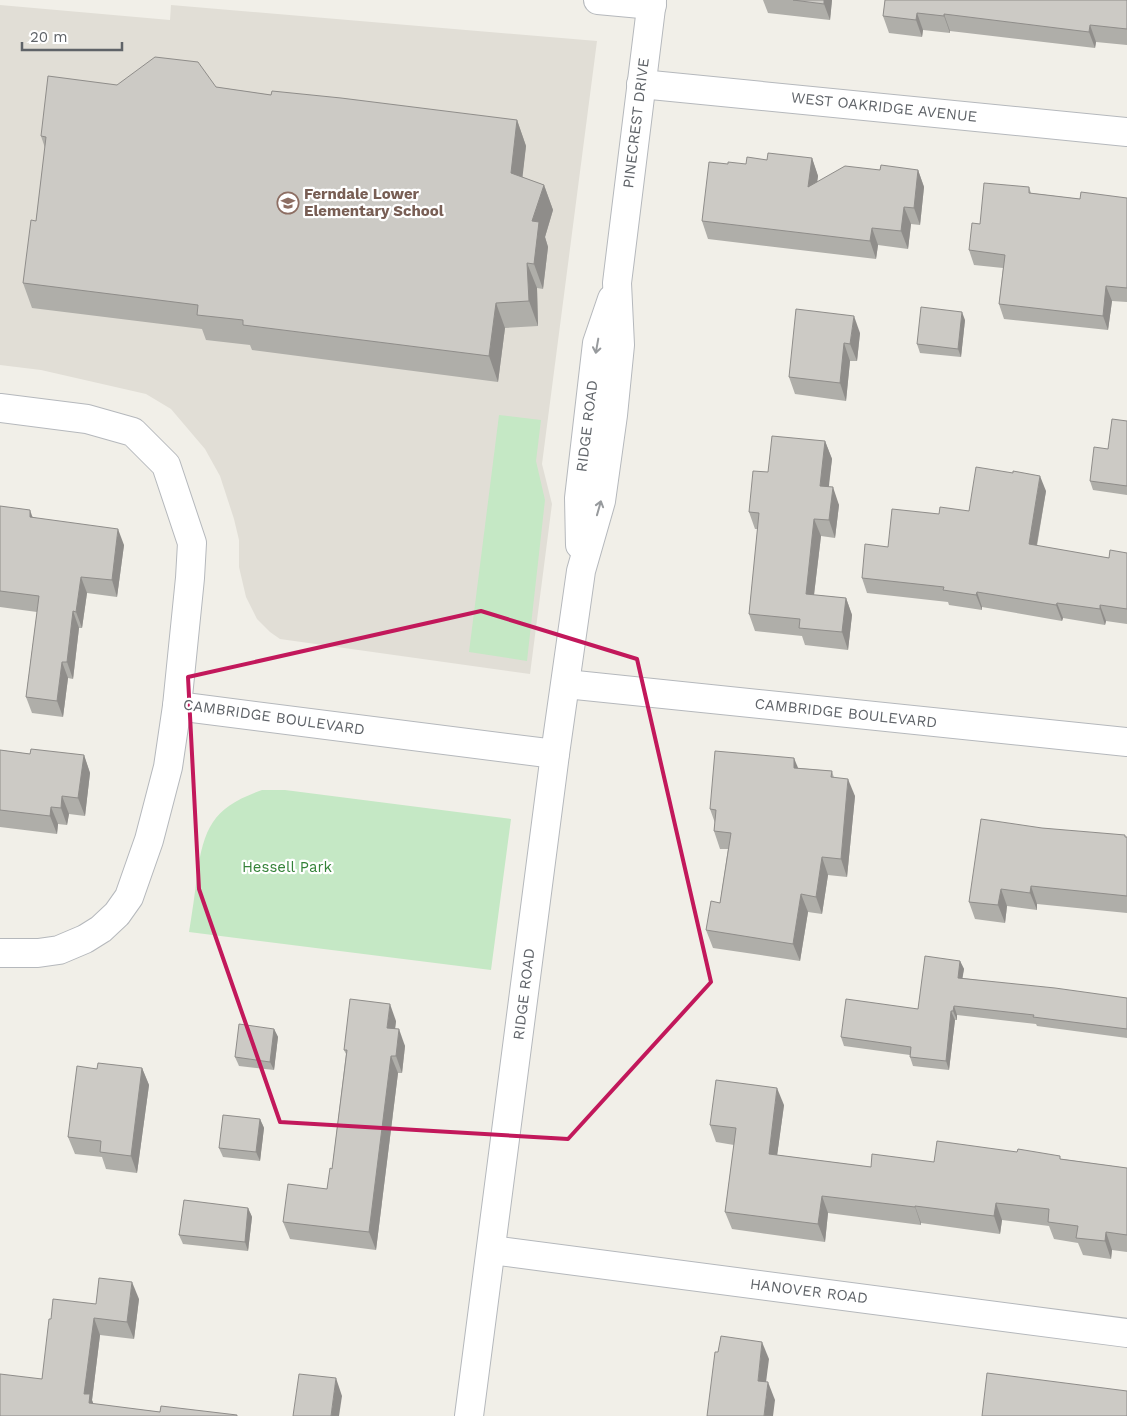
<svg xmlns="http://www.w3.org/2000/svg" width="1127" height="1416" viewBox="0 0 1127 1416" font-family="'Work Sans',sans-serif">
	<style>
		.education { fill: #e1ded6 }
		.green { fill: #c5e8c5 }
		.lines { fill: none; stroke-linecap: round; stroke-linejoin: round }
		.minor-casing { stroke: #b5b8bc; stroke-width: 30 }
		.minor { stroke: #fff; stroke-width: 28 }
		.wall { fill: #afaea9 }
		.shaded-wall { fill: #8f8d8a }
		.building { fill: #cccac5; stroke: #8f8d8a }
		.oneway { stroke: #979a9d }
		.marked { fill: none; stroke: #c2185b; stroke-width: 4; stroke-linejoin: round }
		.labels { text-anchor: middle; dominant-baseline: central; stroke-width: 4.5; stroke-linejoin: round; paint-order: stroke }
		.street-label { font-size: 15px; fill: #5f6368; stroke: #fff }
		.education-label { font-size: 15px; font-weight: bold; fill: #785e54; stroke: #fff; text-anchor: start }
		.park-label { font-size: 15px; fill: #348238; stroke: #fff }
	</style>
	<rect width="100%" height="100%" fill="#f1efe8"/>
	<path class="education" d="M0,5L170,20L171,5L597,41L542,464L552,504L530,674L280,639L270,632L257,619L246,597L239,567V540L234,519L220,476L205,449L171,409L146,394L41,370L0,365Z"/>
	<g class="green">
		<path d="M499,415L541,420L536,461L545,500L527,661L469,652Z"/>
		<path d="M262,790H285L511,819L491,970L189,932C192,913 195,894 197,875C204,826 214,807 262,790Z"/>
	</g>
	<g class="lines">
		<g class="minor-casing">
			<g id="minor">
				<path d="M598,0L652,5"/>
				<path d="M641,84L1127,132"/>
				<path d="M0,408L87,419L133,432L166,465L192,543L190,578L177,706L168,767L149,840L129,897L117,914L101,929L85,939L59,950L38,953H0"/>
				<path d="M580,545L579,498L597,343L612,299"/>
				<path d="M566,684L1127,742"/>
				<path d="M177,706L555,754"/>
				<path d="M491,1250L1127,1333"/>
				<path d="M469,1416L555,754L581,571L601,501L613,415L620,345L617,283L652,0"/>
			</g>
		</g>
		<use href="#minor" class="minor"/>
	</g>
	<g class="wall">
		<path d="M763,0H832L830,20L768,13Z"/>
		<path d="M885,0H1127V45L1096,42L1095,48L950,31V33L923,30L922,37L889,33L883,16Z"/>
		<path d="M117,85L216,87L271,95L517,120L526,146L522,177L544,185L553,210L545,237L548,247L543,289L537,288L538,326L505,328L498,382L252,350L250,345L206,340L202,329L32,308L23,283L36,221L45,148L41,136Z"/>
		<path d="M812,158L818,176L817,182L880,170H918L924,187L920,225L911,224L908,249L878,245L876,259L708,239L702,221L728,164H746L767,160Z"/>
		<path d="M1029,187L1031,193L1080,199L1127,198V302L1112,301L1108,330L1004,319L999,304L1003,268L974,265L969,250L980,224Z"/>
		<path d="M965,320L961,357L920,353L917,344Z"/>
		<path d="M860,333L857,361H850L846,401L795,394L789,377Z"/>
		<path d="M1127,421V495L1093,490L1090,481L1108,449Z"/>
		<path d="M825,441L832,459L828,487L839,505L835,538L821,536L814,595L846,598L852,615L848,650L805,645L802,636L755,631L749,614L758,529H755L749,512L768,472Z"/>
		<path d="M1046,491L1037,546L1109,558L1127,553V624L1106,621L1105,625L1063,618L1062,621L982,607V610L949,605L948,602L867,593L862,578L888,547L939,514L969,511Z"/>
		<path d="M0,506L33,517L124,545L117,597L87,593L82,628H79L73,679L68,678L63,717L32,713L26,697L37,612L0,607Z"/>
		<path d="M0,750L30,754L84,755L90,773L85,816L69,814L67,825L58,824L57,834L0,827Z"/>
		<path d="M798,768L832,771L834,778L855,796L847,877L828,875L822,914L808,912L800,961L713,948L706,930L720,903L728,849H720L714,831L715,823L710,809Z"/>
		<path d="M1042,828L1127,837V913L1037,904V910L1007,906L1005,923L975,919L969,902Z"/>
		<path d="M960,961L964,969L962,978L1127,998V1038L1037,1026L1036,1024L957,1015V1020H955L949,1070L913,1066L910,1057V1055L844,1046L841,1037L918,1009Z"/>
		<path d="M396,1021L395,1029L405,1046L402,1073H398L376,1250L290,1239L283,1222L327,1189L332,1169L346,1054L344,1050Z"/>
		<path d="M274,1029L278,1037L274,1070L239,1066L235,1057Z"/>
		<path d="M142,1068L149,1085L137,1173L106,1169L102,1157L75,1154L68,1137L97,1069Z"/>
		<path d="M784,1105L777,1155L871,1167L934,1162L1062,1159L1127,1168V1252L1112,1250L1111,1259L1083,1255L1078,1243L1054,1239L1049,1226L1002,1220L1000,1234L921,1223V1225L828,1213L825,1242L732,1229L725,1212L734,1145L716,1142L710,1125Z"/>
		<path d="M260,1119L264,1128L260,1161L223,1157L219,1148Z"/>
		<path d="M248,1208L252,1217L248,1251L183,1244L179,1235Z"/>
		<path d="M139,1299L134,1339L100,1335L92,1400L93,1404L160,1412L0,1416L42,1379L51,1319L96,1304Z"/>
	</g>
	<g class="shaded-wall">
		<path d="M824,0H832L830,20L824,4Z"/>
		<path d="M917,13L923,30L922,37L916,20Z"/>
		<path d="M944,14L950,31V33L944,16Z"/>
		<path d="M1090,25L1096,42L1095,48L1089,32Z"/>
		<path d="M517,120L526,146L520,199L511,173Z"/>
		<path d="M812,158L818,176L814,205L808,187Z"/>
		<path d="M918,170L924,187L920,225L914,208Z"/>
		<path d="M544,185L553,210L545,237L548,247L543,289L534,264L532,221Z"/>
		<path d="M904,207L911,224L908,249L901,231Z"/>
		<path d="M872,228L878,245L876,259L870,241Z"/>
		<path d="M527,263L537,288L538,326L529,301Z"/>
		<path d="M1106,286L1112,301L1108,330L1103,316Z"/>
		<path d="M496,303L505,328L498,382L489,356Z"/>
		<path d="M962,312L965,320L961,357L958,349Z"/>
		<path d="M854,316L860,333L857,361L850,344Z"/>
		<path d="M844,343L850,361L846,401L840,383Z"/>
		<path d="M825,441L832,459L827,503L820,486Z"/>
		<path d="M1040,476L1046,491L1034,560L1029,544Z"/>
		<path d="M833,487L839,505L835,538L829,520Z"/>
		<path d="M30,510L36,527L30,517Z"/>
		<path d="M814,519L821,536L812,611L806,594Z"/>
		<path d="M118,529L124,545L117,597L112,580Z"/>
		<path d="M81,577L87,593L82,628L76,612Z"/>
		<path d="M977,592L982,607V610L976,595Z"/>
		<path d="M846,598L852,615L848,650L842,632Z"/>
		<path d="M1057,603L1063,618L1062,621L1056,605Z"/>
		<path d="M1100,605L1106,621L1105,625L1100,609Z"/>
		<path d="M73,611L79,628L73,679L67,662Z"/>
		<path d="M62,662L68,678L63,717L57,701Z"/>
		<path d="M84,755L90,773L85,816L78,798Z"/>
		<path d="M794,758L801,775L794,768Z"/>
		<path d="M848,779L855,796L847,877L841,859Z"/>
		<path d="M62,796L69,814L67,825L61,808Z"/>
		<path d="M51,807L58,824L57,834L50,816Z"/>
		<path d="M822,857L828,875L822,914L816,897Z"/>
		<path d="M1031,886L1037,904V910L1030,893Z"/>
		<path d="M1001,889L1007,906L1005,923L998,905Z"/>
		<path d="M801,894L808,912L800,961L793,944Z"/>
		<path d="M960,961L964,969L961,987L958,978Z"/>
		<path d="M390,1004L396,1021L393,1045L387,1028Z"/>
		<path d="M954,1006L957,1015V1020L953,1011Z"/>
		<path d="M951,1011L955,1020L949,1070L946,1061Z"/>
		<path d="M274,1029L278,1037L274,1070L270,1062Z"/>
		<path d="M399,1029L405,1046L402,1073L396,1056Z"/>
		<path d="M391,1056L398,1073L376,1250L369,1232Z"/>
		<path d="M142,1068L149,1085L137,1173L131,1156Z"/>
		<path d="M777,1088L784,1105L775,1171L769,1154Z"/>
		<path d="M260,1119L264,1128L260,1161L256,1152Z"/>
		<path d="M822,1196L828,1213L825,1242L818,1224Z"/>
		<path d="M996,1203L1002,1220L1000,1234L994,1216Z"/>
		<path d="M915,1206L921,1223V1225L915,1207Z"/>
		<path d="M248,1208L252,1217L248,1251L245,1242Z"/>
		<path d="M1106,1232L1112,1250L1111,1259L1105,1241Z"/>
		<path d="M132,1282L139,1299L134,1339L127,1322Z"/>
		<path d="M94,1318L100,1335L92,1400L96,1411L95,1416L84,1394Z"/>
		<path d="M762,1342L769,1359L764,1398L758,1381Z"/>
		<path d="M336,1378L342,1396L339,1416H331Z"/>
		<path d="M768,1382L775,1400L773,1416H764Z"/>
	</g>
	<g class="building">
		<path d="M793,0H824V4Z"/>
		<path d="M885,0H1127V29L1090,25L1089,32L944,14V16L917,13L916,20L883,16Z"/>
		<path d="M155,57L198,62L216,87L271,95L272,91L341,98L517,120L511,173L544,185L532,221L539,222L534,264L527,263L529,301L496,303L489,356L243,325V320L197,315L198,305L23,283L31,220L36,221L46,137L41,136L48,76L117,85Z"/>
		<path d="M768,153L812,158L808,187L845,166L880,170L881,165L918,170L914,208L904,207L901,231L872,228L870,241L702,221L709,162L728,164V162L746,164L747,157L767,160Z"/>
		<path d="M984,183L1029,187V193L1080,199L1081,192L1127,198V288L1106,286L1103,316L999,304L1005,255L969,250L972,223L980,224Z"/>
		<path d="M921,307L962,312L958,349L917,344Z"/>
		<path d="M796,309L854,316L850,344L844,343L840,383L789,377Z"/>
		<path d="M1112,419L1127,421V486L1090,481L1094,447L1108,449Z"/>
		<path d="M772,436L825,441L820,486L833,487L829,520L814,519L806,594L846,598L842,632L799,628L800,619L749,614L759,513L749,512L753,471L768,472Z"/>
		<path d="M976,467L1013,473V471L1040,476L1029,544L1109,558L1110,550L1127,553V609L1100,605V609L1057,603L1056,605L977,592L976,595L943,590L944,587L862,578L865,544L888,547L892,509L939,514L940,507L969,511Z"/>
		<path d="M0,506L30,510V517L118,529L112,580L81,577L76,612L73,611L67,662H62L57,701L26,697L39,596L0,591Z"/>
		<path d="M31,749L84,755L78,798L62,796L61,808L51,807L50,816L0,810V750L30,754Z"/>
		<path d="M715,751L794,758V768L832,771L831,777L848,779L841,859L822,857L816,897L801,894L793,944L706,930L711,901L720,903L731,833L714,831L716,810L710,809Z"/>
		<path d="M981,819L1042,828L1125,835V837H1127V896L1031,886L1030,893L1001,889L998,905L969,902Z"/>
		<path d="M925,956L960,961L958,978L1055,988L1127,998V1029L1033,1017L1034,1015L954,1006L953,1011H951L946,1061L910,1057L911,1047L841,1037L846,999L918,1009Z"/>
		<path d="M350,999L390,1004L387,1028L399,1029L396,1056H391L369,1232L283,1222L288,1184L327,1189L330,1168L332,1169L347,1050H344Z"/>
		<path d="M239,1024L274,1029L270,1062L235,1057Z"/>
		<path d="M98,1063L142,1068L131,1156L100,1152L101,1141L68,1137L77,1066L97,1069Z"/>
		<path d="M716,1080L777,1088L769,1154L871,1167L872,1154L934,1162L937,1141L1017,1152L1018,1149L1060,1156V1159L1127,1168V1235L1106,1232L1105,1241L1076,1238L1078,1226L1048,1222L1049,1209L996,1203L994,1216L915,1206V1207L822,1196L818,1224L725,1212L736,1128L710,1125Z"/>
		<path d="M223,1115L260,1119L256,1152L219,1148Z"/>
		<path d="M184,1200L248,1208L245,1242L179,1235Z"/>
		<path d="M99,1278L132,1282L127,1322L94,1318L84,1394H90L89,1403L160,1412L161,1406L237,1415V1416H0V1374L42,1379L49,1319H51L53,1299L96,1304Z"/>
		<path d="M721,1336L762,1342L758,1381L768,1382L764,1416H707L715,1352H718Z"/>
		<path d="M987,1373L1127,1391V1416H982Z"/>
		<path d="M299,1374L336,1378L331,1416H293Z"/>
	</g>
	<defs><path id="oneway-shaft" d="M-6 0H5M1.5-3L5.5 0L1.5 3" fill="none" stroke-width="1.6" stroke-linecap="round" stroke-linejoin="round" transform="scale(1.25)"/></defs>
	<g class="oneway">
		<use href="#oneway-shaft" transform="translate(597 346) rotate(100)"/>
		<use href="#oneway-shaft" transform="translate(599 508) rotate(-74)"/>
	</g>
	<path class="marked" d="M481,611L637,659L711,982L568,1139L280,1122L199,889L188,677Z"/>
	<defs>
		<g id="school-ring" transform="scale(1.125)"><circle r="9.5" fill="#fff" stroke="#8d6e63" stroke-width="1.5"/><path d="M0-5L7-2L0 1L-7-2ZM-4 1L0 2.5L4 1V4Q0 6-4 4Z" fill="#8d6e63"/></g>
	</defs>
	<g fill-rule="evenodd">
		<use href="#school-ring" x="288" y="203"/>
	</g>
	<g class="labels">
		<g class="street-label">
			<text transform="translate(884 107) rotate(6)">WEST OAKRIDGE AVENUE</text>
			<text transform="translate(636 123) rotate(-83)">PINECREST DRIVE</text>
			<text transform="translate(587 426) rotate(-83)">RIDGE ROAD</text>
			<text transform="translate(846 713) rotate(6)">CAMBRIDGE BOULEVARD</text>
			<text transform="translate(274 717) rotate(8)">CAMBRIDGE BOULEVARD</text>
			<text transform="translate(524 994) rotate(-83)">RIDGE ROAD</text>
			<text transform="translate(809 1291) rotate(7)">HANOVER ROAD</text>
		</g>
		<g class="education-label">
			<text x="304" y="194">Ferndale Lower<tspan x="304" dy="17">Elementary School</tspan></text>
		</g>
		<g class="park-label">
			<text x="287" y="867">Hessell Park</text>
		</g>
	</g>
	<path d="M22 42v8h100v-8" fill="none" stroke="#5f6368" stroke-width="2.5"/>
	<text x="30" y="42" font-size="15" fill="#5f6368" stroke="#ffffff" stroke-width="4" paint-order="stroke">20 m</text>
</svg>
